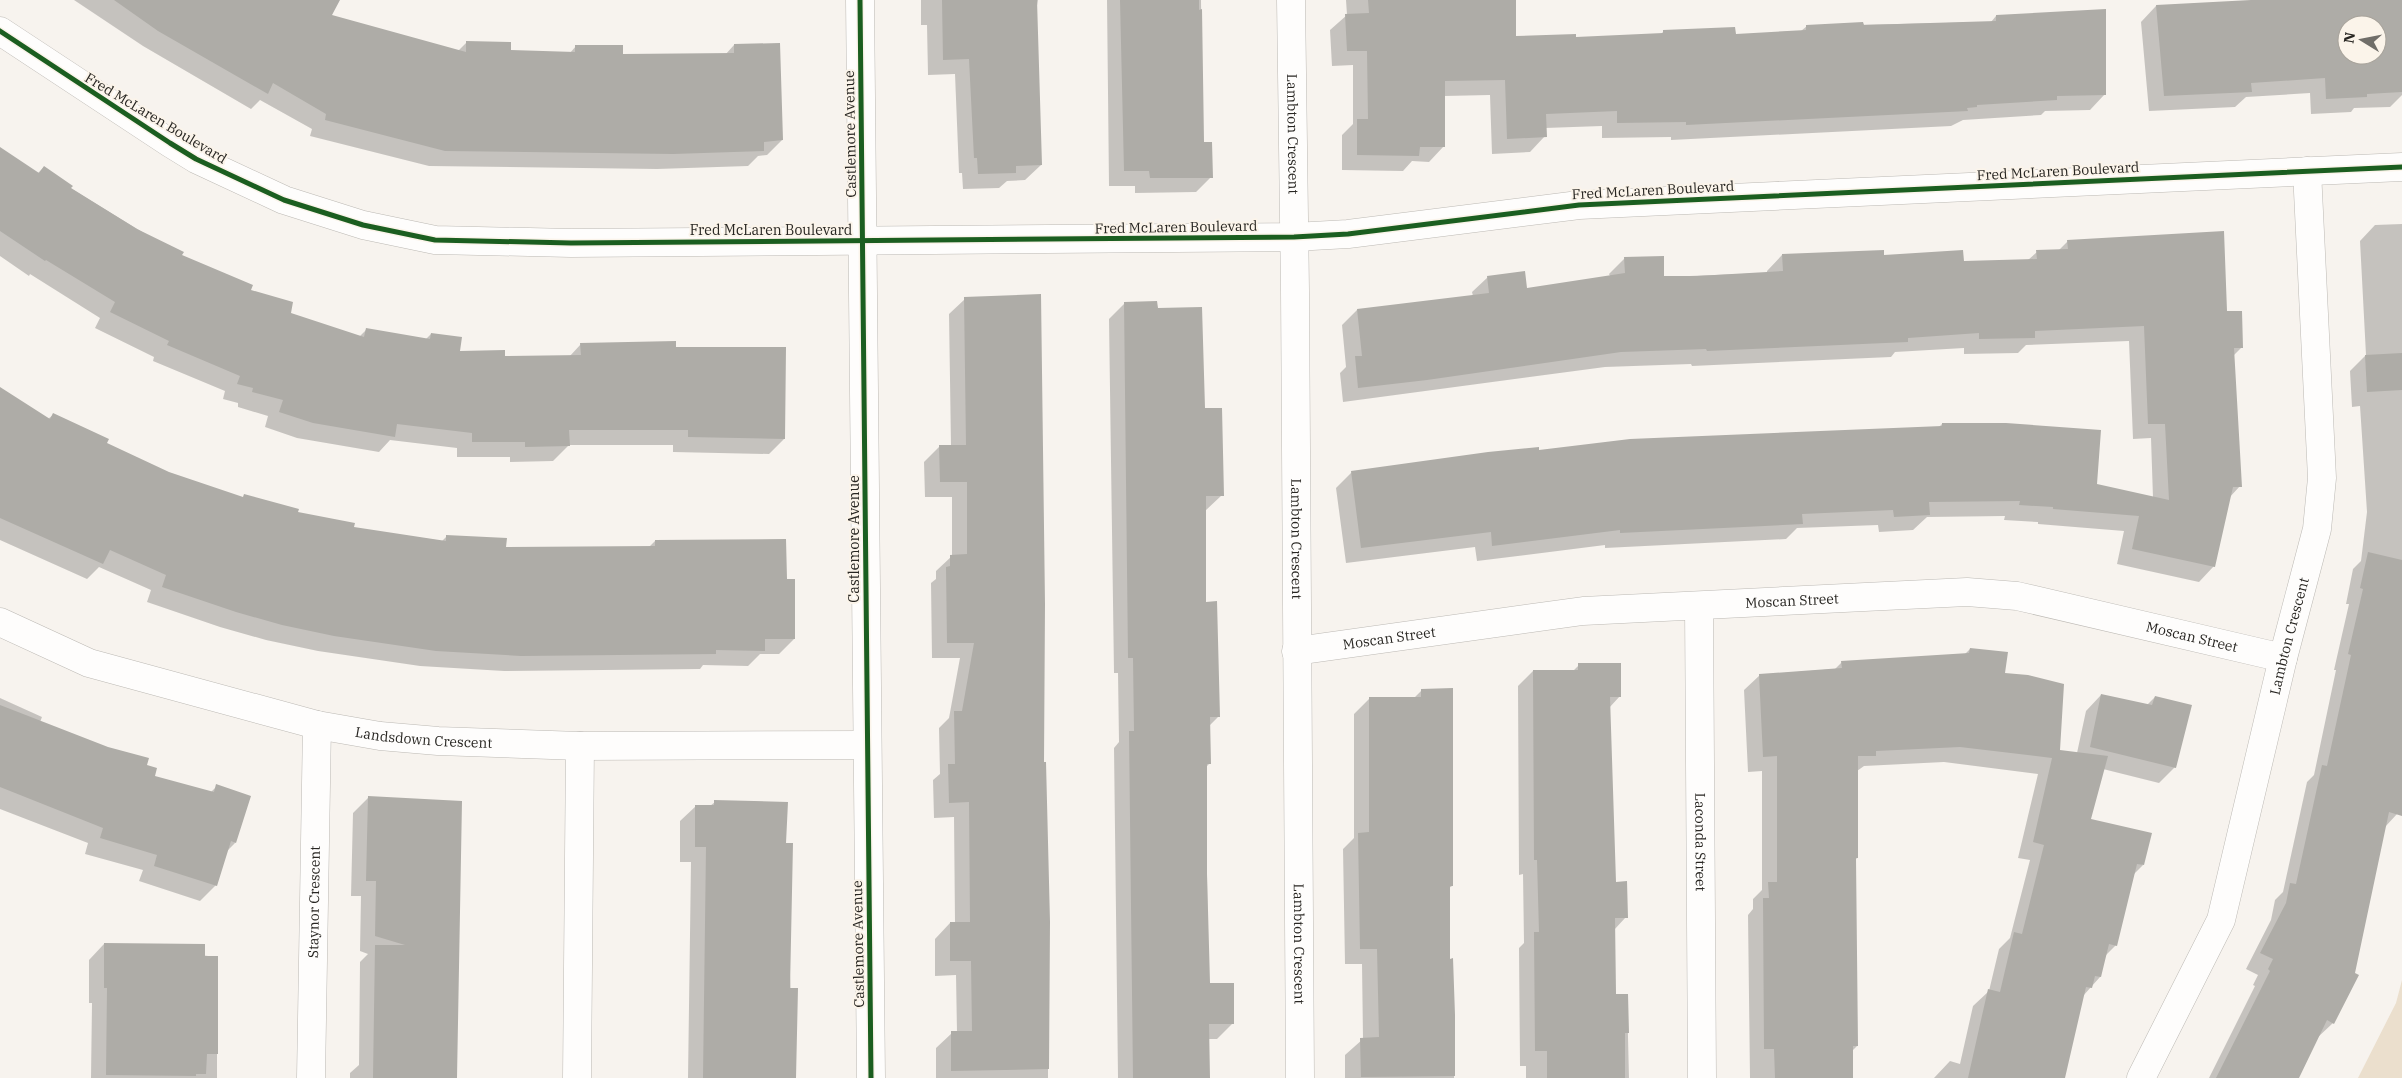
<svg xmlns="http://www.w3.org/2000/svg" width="2402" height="1078" viewBox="0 0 2402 1078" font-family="'IBM Plex Serif',serif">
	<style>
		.green { fill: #ebdfcd }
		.shadow { fill: #0003; fill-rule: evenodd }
		.building { fill: #aeaca7; fill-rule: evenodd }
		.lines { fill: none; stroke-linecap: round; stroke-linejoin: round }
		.minor-casing { stroke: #bcb9b4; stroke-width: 29 }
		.minor { stroke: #fefdfc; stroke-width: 28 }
		.cycleway-casing { stroke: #fbf4ea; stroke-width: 8 }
		.cycleway { stroke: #1b5e20; stroke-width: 5 }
		.labels { text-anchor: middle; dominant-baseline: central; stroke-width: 4; stroke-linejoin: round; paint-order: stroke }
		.street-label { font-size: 14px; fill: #282622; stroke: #fbf4ea }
	</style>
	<rect width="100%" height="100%" fill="#f7f3ee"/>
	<path class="green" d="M2402,980V1078H2358L2396,1003Z"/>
	<g class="shadow">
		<path d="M74,0H322L330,16L458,51L467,42L509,51L570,53L576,46L621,56L725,55L734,45L782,140L767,155L758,156L748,166L657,169L429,166L310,136L312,129L260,100L251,109L143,46Z"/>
		<path d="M921,0H1038L1036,11L1041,165L1025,180L1007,181L999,188L963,189L962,173H959L955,74L928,75L927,25H921Z"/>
		<path d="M1107,0H1201L1203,143L1211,177L1196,192L1135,193V186H1109Z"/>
		<path d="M1346,0H1445L1446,40L1575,38L1660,35L1664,31L1734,35L1801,31L1807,26L1991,22L1996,16L2105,94L2090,110L2045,111L2041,115L1963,120L1951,126L1671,140V137L1602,138V126L1545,128V136L1530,152L1492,154L1490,95L1444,96V146L1429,162L1412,161L1403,171L1342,170V135L1353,124V65L1332,66L1330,30L1347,15Z"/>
		<path d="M2285,0H2402V95L2390,107L2354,108L2351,112L2311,114L2310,93L2246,97L2235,107L2149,111L2141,22L2156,6ZM2347,25H2377V55H2347Z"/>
		<path d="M0,149L37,174L44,167L70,188L180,255L289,313L359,337L366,330L425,340L431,334L458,352L504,357H569L581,344L675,348L784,439L769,454L673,452V445H569L553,461L510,462V457H457V448L390,440L379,452L297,438L265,427L268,416L238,407V403L223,399L225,391L153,361L154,357L95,328L100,318L30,274L29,276L0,256Z"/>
		<path d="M2402,224V795L2397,814L2385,827L2333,1023L2317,1038L2297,1078H2209L2255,986L2253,985L2258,975L2246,969L2271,920L2275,900L2283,892L2307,782L2314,775L2336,670H2334L2349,604H2346L2353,569L2361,561L2367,512L2360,406L2352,407L2350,371L2366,355L2360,241L2375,225Z"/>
		<path d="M2068,241L2226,312L2242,347L2233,356L2240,486L2229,498L2214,566L2199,582L2117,564L2124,531L2038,524V522L2004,520L2005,516L1927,517L1913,530L1879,532L1878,525L1797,528L1786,539L1605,548V545L1477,561L1475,547L1346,563L1336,488L1352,472L1538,452L1939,427L1942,424L2095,485L2153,498L2151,438L2133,439L2129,341L2026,345L2018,353L1964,354V348L1895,352L1891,357L1692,366L1691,364L1605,367L1343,402L1340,373L1346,367L1342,325L1357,310L1473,296L1472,292L1488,277L1526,290L1610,276L1609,274L1625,258L1663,277L1767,273V271L1782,255L1883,257L1963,262L2028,260L2037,252L2058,251Z"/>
		<path d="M965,299L1043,763L1048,922V1078H936V1048L952,1033H957L956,975L935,976V939L950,923H955L954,817L934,818L933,780L940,774L939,728L949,718L960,658H932L931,583L936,579V571L952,556V497H925L924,462L940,446H951L949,314Z"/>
		<path d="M1125,303L1157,310L1204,409L1222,495L1205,511V603L1218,717L1209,726V764L1206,767L1208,984L1233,1023L1217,1039H1208L1209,1078H1118L1114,748L1119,742L1118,673H1114L1109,319Z"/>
		<path d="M0,388L48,419L53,415L105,444L169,473L242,498L353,528L442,541L447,536L505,548L649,547L655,541L785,580L794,639L779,654H760L748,666L703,665L700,669L504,671L420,666L318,651L266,640L220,627L147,602L151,590L99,567L87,579L0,540Z"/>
		<path d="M1970,649L2004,674L2059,751L2077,753L2086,711L2101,695L2147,705L2155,697L2175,767L2159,783L2103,769L2090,820L2143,865L2134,874L2116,945L2105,956L2100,977L2083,996L2064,1078H1934L1950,1061L1960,1064L1973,1006L1989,991L1999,949L2010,938L2030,860L2018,858L2038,774L1944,762L1864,766L1857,771V858L1855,860L1857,1046L1852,1051V1078H1750L1748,915L1753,909V899L1762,890V771L1748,772L1744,690L1760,675L1835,669L1842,662L1965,654Z"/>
		<path d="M1579,665L1620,696L1609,708L1615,883L1626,917L1614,930L1615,995H1627L1629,1078H1526V1066H1520L1519,948L1524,943L1523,874L1519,875L1518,686L1533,671H1573Z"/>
		<path d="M1422,690L1452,886L1449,888V960L1454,1015V1078H1345V1055L1363,1039L1362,964H1345L1343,849L1354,838V714L1369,699H1413Z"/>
		<path d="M0,698L42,717L40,722L146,766L154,777L210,793L217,786L235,843L226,852L216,885L200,901L139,881L143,870L85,854L88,843L0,809Z"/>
		<path d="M368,798L457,949V1078H350V1073L359,1065L360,962L368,954L360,951L361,896H351L353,813Z"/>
		<path d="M715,802L785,844L794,1078H688L691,862H680V821L696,806H710Z"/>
		<path d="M104,944L217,957V1078H91L92,1003H89V960Z"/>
	</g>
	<g class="building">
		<path d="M114,0H340L332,15L466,52V41L511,42V50L575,52V45H623V54L734,53V44L780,43L783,140L764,142V151L673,154L445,151L325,120L326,114L273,83L268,94L158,31Z"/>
		<path d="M942,0H1037L1042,165L1016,166V173L978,174L977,158H974L969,59L943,60Z"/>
		<path d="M1120,0H1199V10L1202,9L1204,142H1212L1213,178H1150L1149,171H1124Z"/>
		<path d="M1368,0H1516V36L1576,34V37L1663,33V30L1735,27L1736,34L1806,30V25L1863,22L1864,25L1996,21V15L2106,9V95L2057,96V100L1977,105V107L1967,108L1968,111L1686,125V122L1617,123V111L1546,114L1547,137L1507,139L1505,80L1445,81V147H1420L1419,156L1357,155V119H1368L1367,51H1347L1345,14L1369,13Z"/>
		<path d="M2251,0H2402V92L2367,94V97L2326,99L2325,78L2251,83L2252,92L2164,96L2156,5ZM2347,25H2377V55H2347Z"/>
		<path d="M0,147L39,173L44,166L73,186L71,188L137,229L184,252L182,255L253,285L251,290L293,302L291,313L364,337L366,328L430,339L431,333L462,337L460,351L505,350V356L581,355L580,343L676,341V347H786L785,439L688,437V430H569L570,446L525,447V442H472V433L397,424L395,437L313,423L279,412L283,400L252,392L253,388L237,384L240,376L167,345L169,341L110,312L115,302L46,260L45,261L0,231Z"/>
		<path d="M2224,231L2227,311H2242L2243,348H2234L2242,487H2233L2215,567L2132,549L2139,516L2053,509V507L2019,505L2020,501L1929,502L1930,515L1894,517L1893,510L1802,514L1803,524L1620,533V530L1492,546L1491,532L1361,548L1351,471L1488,452L1539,447V450L1630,439L1942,426V423H2006L2101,430L2097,484L2169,500L2165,424H2148L2144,326L2035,331V338L1979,339V333L1908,338V342L1707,351L1706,349L1621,352L1427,380L1358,388L1355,356H1362L1357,309L1489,293L1487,276L1525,271L1527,288L1625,273L1624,257L1664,256V276H1697L1783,271L1782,254L1884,250V255L1963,250L1964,261L2037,259L2036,250L2068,249L2067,240Z"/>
		<path d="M1041,294L1045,604L1044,762H1046L1050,922L1049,1069L951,1071V1031H972L971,961H950V922H970L969,802L949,803L948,764H955L954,711H962L974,643H947L946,567L950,566V555L967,554V482H940L939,445H966L964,297Z"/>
		<path d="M1157,301L1158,308L1202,307L1205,408H1222L1224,496H1206V602L1217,601L1220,717H1210L1211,764H1207V874L1210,983H1234V1024H1209L1210,1078H1133L1129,731H1134L1133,658H1128L1124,302Z"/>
		<path d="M2402,353V390L2367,392L2365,355Z"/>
		<path d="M0,387L50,419L53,413L109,439L107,443L169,472L243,497L244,494L299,509L298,512L355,523L354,527L446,541V535L507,538L506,547L655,546V540L786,539L787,579H795V639H765V651L716,650V654L521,656L436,651L334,636L282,625L236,612L162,587L166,575L110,550L103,564L0,518Z"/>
		<path d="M2368,552L2402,560V816L2389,812L2355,973L2359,975L2334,1024L2327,1020L2299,1078H2216L2270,971L2268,969L2273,959L2260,953L2286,903L2290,883L2296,884L2322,765L2327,766L2351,655L2348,654L2363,589L2360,588Z"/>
		<path d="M1970,648L2008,652L2005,673L2028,675L2064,684L2060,750L2108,756L2091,819L2152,833L2144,865L2137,864L2117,946L2109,944L2101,977L2095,976L2092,988L2086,987L2065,1078H1968L1988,989L2000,992L2014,932L2022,934L2044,845L2033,842L2052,758L1960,747L1876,751V756H1858V858H1856L1858,1046H1853V1078H1775L1774,1049H1764L1763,898H1769L1768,882H1777V756L1763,757L1759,674L1842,668L1841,661L1969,653Z"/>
		<path d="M1578,663H1621V697H1610L1616,882L1627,881L1628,918H1615L1616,994H1628L1629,1033H1625V1078H1547V1051H1535L1534,932H1539L1537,860H1534L1533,670H1578Z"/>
		<path d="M1453,688V886H1450V959L1453,958L1455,1015V1076L1361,1077L1360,1038L1379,1037L1377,949H1360L1358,833L1369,832V697H1421V689Z"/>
		<path d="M2101,694L2152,705L2155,696L2192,705L2176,768L2090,747Z"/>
		<path d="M0,705L108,747L149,758L147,765L157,768L155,776L214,792L216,784L251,796L236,843L231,841L217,886L154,866L157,855L100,838L103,828L0,787Z"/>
		<path d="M368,796L462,801L457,1078H373L375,945H405L375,936L376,881H366Z"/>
		<path d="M714,800L788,802L786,843H793L790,988H798L796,1078H703L706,847H695V805H714Z"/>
		<path d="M104,943L205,944V956H218V1054H207L206,1074H196V1076L106,1075L107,988H104Z"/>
	</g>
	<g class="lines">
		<g class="minor-casing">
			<g id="minor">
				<path d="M860,0L871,1078"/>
				<path id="s1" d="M1291,0L1295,291L1300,1078"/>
				<path d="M0,31L170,143L196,159L284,200L363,225L435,240L571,243L1294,237L1348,234L1579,205L2402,167"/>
				<path id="s2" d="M1699,606L1702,1078"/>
				<path id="s3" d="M0,622L89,663L317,725L380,736L438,741L580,746L867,745"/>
				<path id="s4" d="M1296,651L1583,611L1967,592L2017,596L2283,658"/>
				<path id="s5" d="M311,1078L317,725"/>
				<path d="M577,1078L580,746"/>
				<path id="s6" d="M2141,1078L2221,920L2283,658L2317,529L2322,478L2307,171"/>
			</g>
		</g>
		<use href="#minor" class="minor"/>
		<g class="cycleway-casing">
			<g id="cycleway">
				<path d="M860,0L871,1078"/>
				<path d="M0,31L170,143L196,159L284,200L363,225L435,240L571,243L1294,237L1348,234L1579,205L2402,167"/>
			</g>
		</g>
		<use href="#cycleway" class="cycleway"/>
	</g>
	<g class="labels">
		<g class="street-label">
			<text transform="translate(156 118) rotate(31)">Fred McLaren Boulevard</text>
			<text transform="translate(850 134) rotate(-91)">Castlemore Avenue</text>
			<text stroke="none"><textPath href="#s1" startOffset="134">Lambton Crescent</textPath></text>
			<text transform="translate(2058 171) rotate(-3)">Fred McLaren Boulevard</text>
			<text transform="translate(1653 190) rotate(-3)">Fred McLaren Boulevard</text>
			<text transform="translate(1176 227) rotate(-1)">Fred McLaren Boulevard</text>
			<text x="771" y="230">Fred McLaren Boulevard</text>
			<text transform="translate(854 539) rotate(-90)">Castlemore Avenue</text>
			<text stroke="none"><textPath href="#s1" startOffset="539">Lambton Crescent</textPath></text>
			<text stroke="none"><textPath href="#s4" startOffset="499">Moscan Street</textPath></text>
			<text stroke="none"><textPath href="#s6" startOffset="469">Lambton Crescent</textPath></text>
			<text stroke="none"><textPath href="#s4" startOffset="94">Moscan Street</textPath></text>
			<text stroke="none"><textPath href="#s4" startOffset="904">Moscan Street</textPath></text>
			<text stroke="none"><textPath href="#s3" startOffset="442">Landsdown Crescent</textPath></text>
			<text stroke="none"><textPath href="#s2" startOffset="236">Laconda Street</textPath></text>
			<text stroke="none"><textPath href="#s5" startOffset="176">Staynor Crescent</textPath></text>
			<text transform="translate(858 944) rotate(-91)">Castlemore Avenue</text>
			<text stroke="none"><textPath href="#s1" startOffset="944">Lambton Crescent</textPath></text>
		</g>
	</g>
	<g transform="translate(2362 40) rotate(280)"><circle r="24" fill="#fbf4ea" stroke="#a7a29a"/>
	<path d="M0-4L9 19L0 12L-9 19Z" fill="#706e69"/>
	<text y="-8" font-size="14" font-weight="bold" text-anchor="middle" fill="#282622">N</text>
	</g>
</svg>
